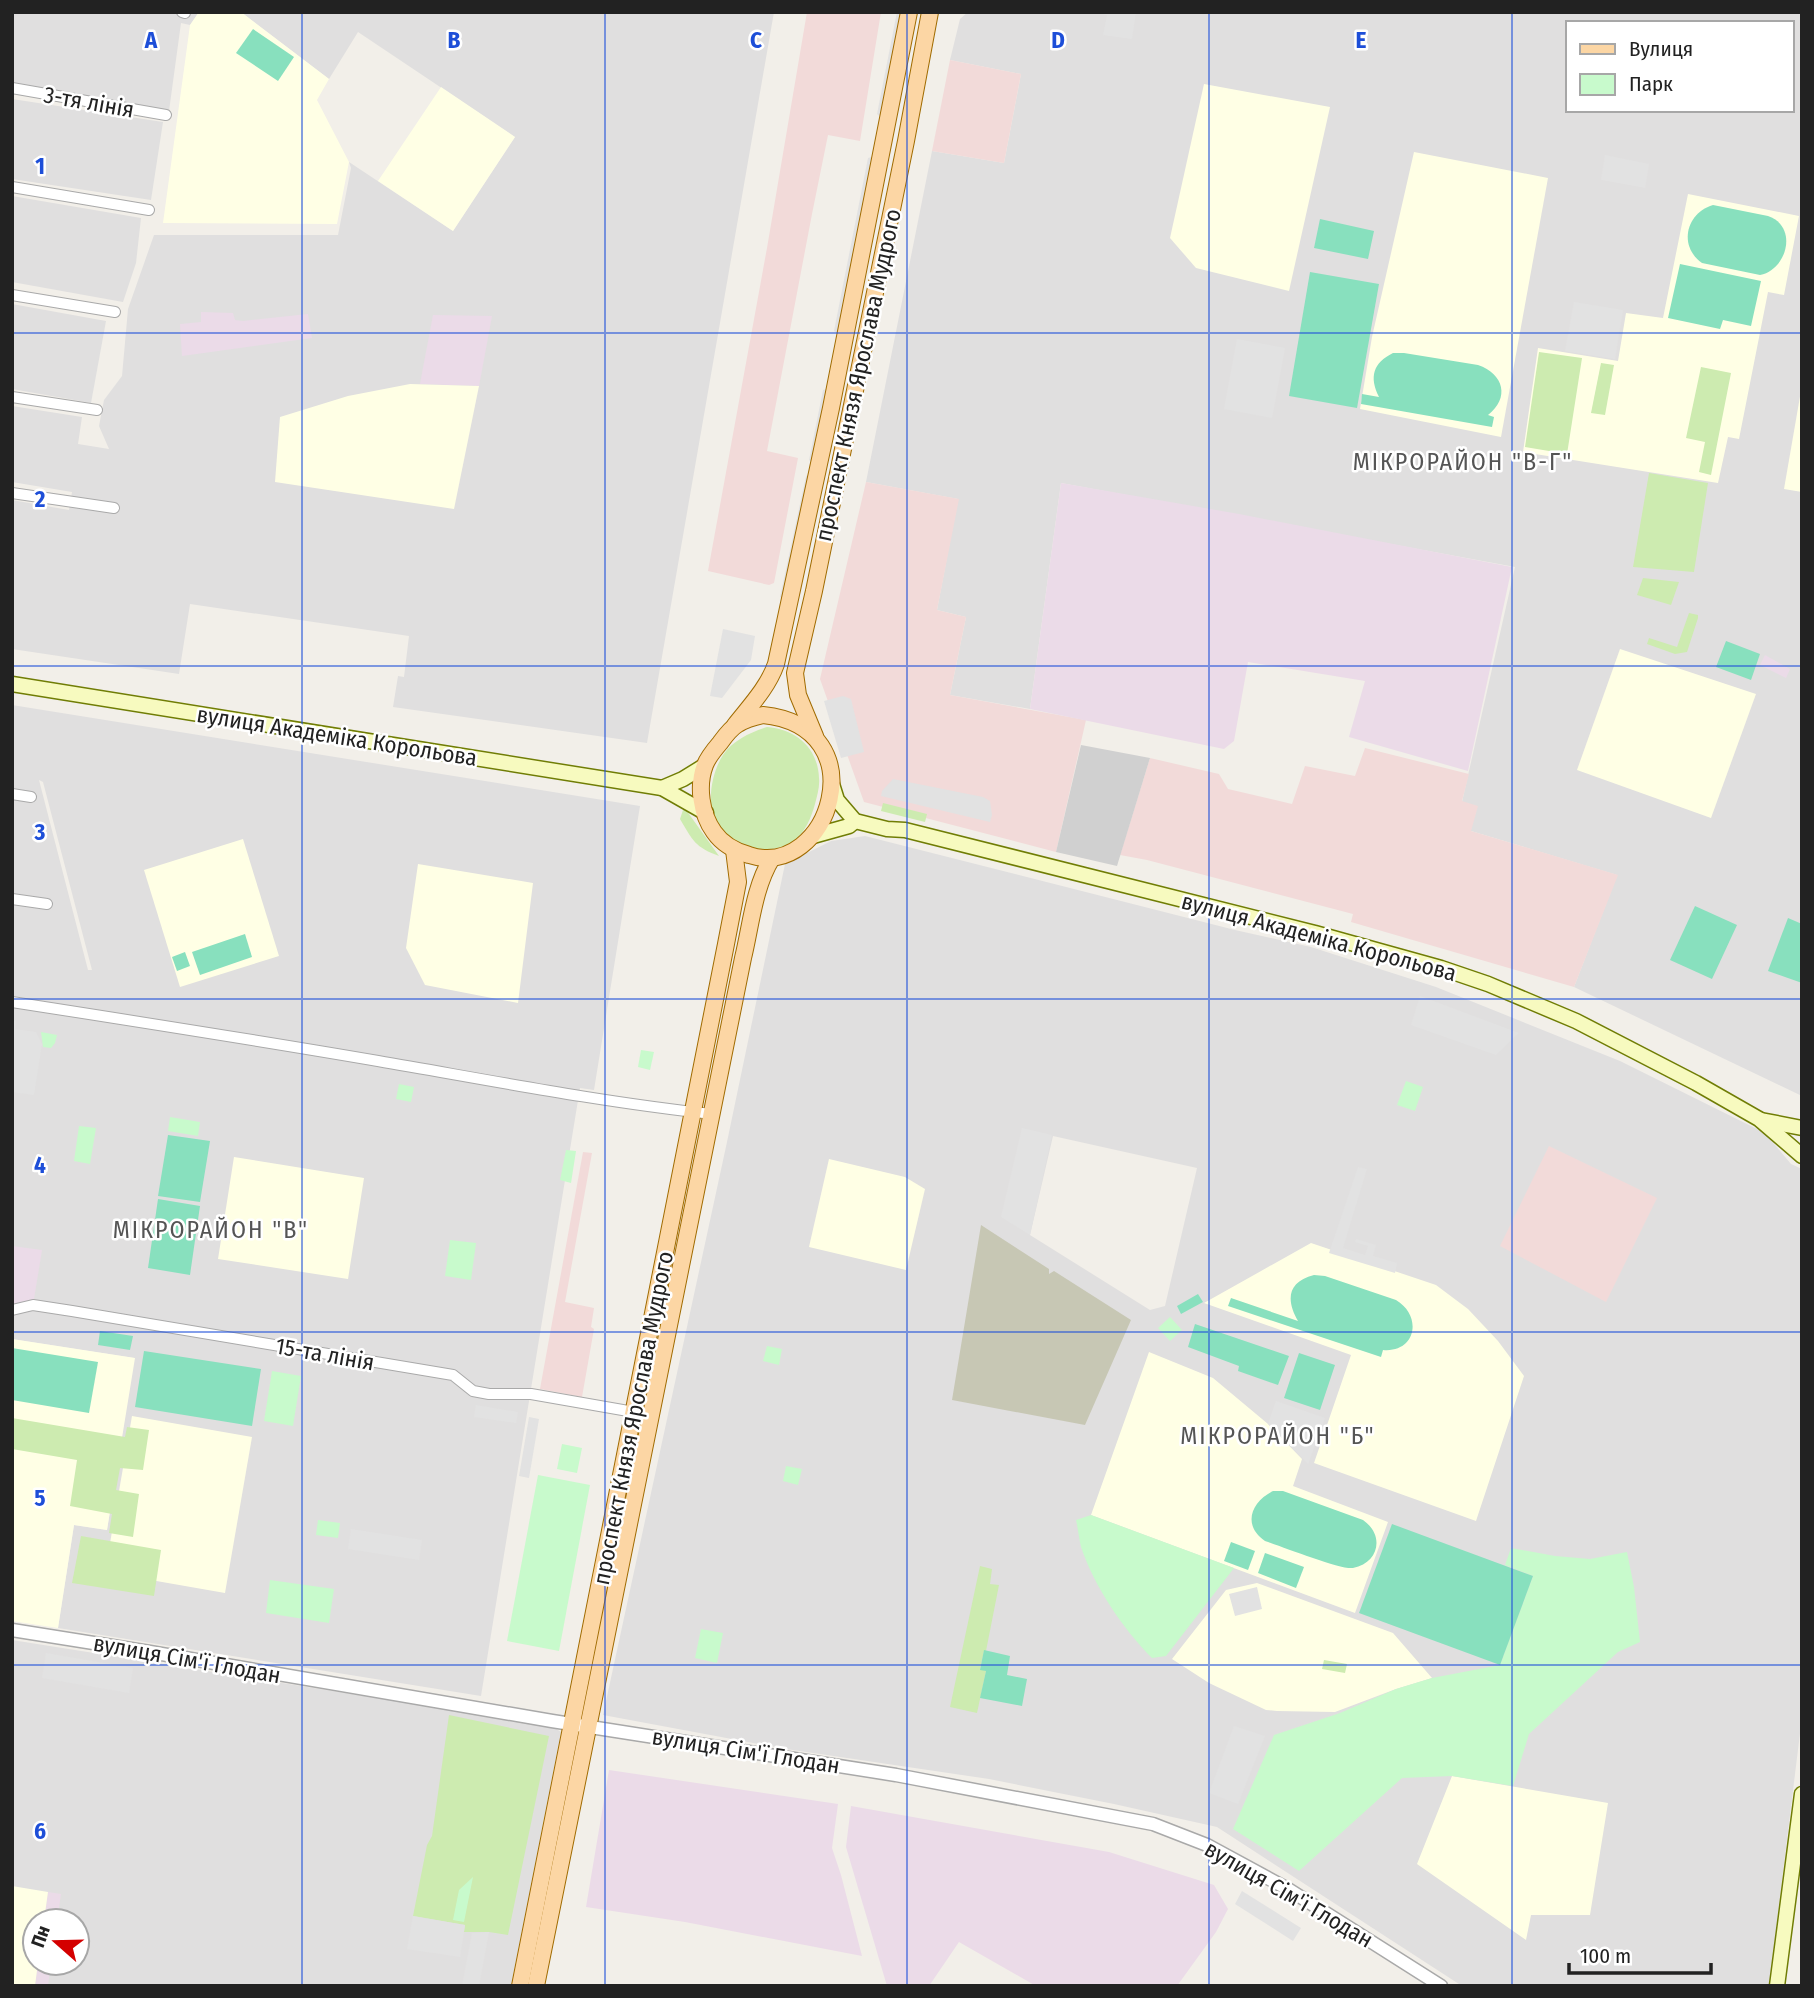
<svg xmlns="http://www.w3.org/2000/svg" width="1814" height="1998" viewBox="0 0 1814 1998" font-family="'Fira Sans Condensed',sans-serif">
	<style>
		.residential { fill: #e0dfdf; fill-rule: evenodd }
		.commercial { fill: #f2dad9 }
		.industrial { fill: #ebdbe8 }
		.education { fill: #ffffe5 }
		.religious { fill: #d0d0d0 }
		.construction { fill: #c7c7b4 }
		.grass { fill: #cdebb0 }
		.park { fill: #c8facc }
		.pitch { fill: #88e0be }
		.parking { fill: #e2e2e2 }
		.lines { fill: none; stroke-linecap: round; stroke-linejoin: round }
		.minor-casing { stroke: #a9a9a9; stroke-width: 12 }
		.tertiary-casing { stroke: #a9a9a9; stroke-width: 15 }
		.secondary-casing { stroke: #707d05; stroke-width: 17 }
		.primary-casing { stroke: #a06b00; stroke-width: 18 }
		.minor { stroke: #fff; stroke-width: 10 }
		.tertiary { stroke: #fff; stroke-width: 12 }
		.secondary { stroke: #f7fabf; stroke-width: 14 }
		.primary { stroke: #fcd6a4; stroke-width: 16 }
		.grid { fill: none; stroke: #1d4ed8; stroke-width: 2; stroke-opacity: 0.55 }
		.labels { text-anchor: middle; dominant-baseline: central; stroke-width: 5; stroke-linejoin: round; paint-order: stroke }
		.street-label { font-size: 23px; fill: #222; stroke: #fff }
		.neighbourhood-label { font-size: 24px; letter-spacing: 2px; fill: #555; stroke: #fff }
		.grid-label { font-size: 23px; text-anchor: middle; font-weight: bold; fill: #1d4ed8; stroke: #fff; stroke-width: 5; stroke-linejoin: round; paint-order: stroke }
	</style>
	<rect width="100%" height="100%" fill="#f2efe9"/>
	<g class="residential">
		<path d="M12,12H199L190,25L181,23L169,111L12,84Z"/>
		<path d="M241,12H774L647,743L393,707L398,676L404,677L409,636L190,604L179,674L12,649V500L69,510L72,492L12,482V406L82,417L78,444L109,449L99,426L104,400L122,376L128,309L154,235H338L351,168L349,162L453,231L515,137L358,32L329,79Z"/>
		<path d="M968,12H1802V1096L1574,987L1617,875L1471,831L1462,802L1515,567L1061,483L1030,709L950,695L966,617L937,610L958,499L866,482L932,151L1004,163L1021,74L950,60L960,19ZM1567,23H1791V110H1567Z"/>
		<path d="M12,99L163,122L151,200L12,179Z"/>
		<path d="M12,196L141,218L136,263L123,302L12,282Z"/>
		<path d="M12,304L106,321L91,403L12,389Z"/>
		<path d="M12,705L640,806L594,1090L580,1088L481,1696L58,1628L74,1525L107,1530L134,1358L12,1339ZM39,780L43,782L92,970H88Z"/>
		<path d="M865,836L1235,930L1311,947L1436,987L1620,1061L1765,1133L1791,1164L1802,1169V1717L1769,1986H1462L1217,1827L1114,1804L989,1779L786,1749L603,1715L727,1142L785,864L831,841ZM1053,1136L1197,1168L1165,1306L1150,1310L1030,1235Z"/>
		<path d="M12,1640L552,1726L561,1732L511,1986H12ZM35,1921H77V1963H35Z"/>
	</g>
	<g class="commercial">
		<path d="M807,12H881L860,141L828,135L812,214L767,451L798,458L774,583L769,585L708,571L767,248Z"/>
		<path d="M950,60L1021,74L1004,163L932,151Z"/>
		<path d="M866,482L959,499L937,610L966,617L950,695L1086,720L1056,852L864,802L820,679Z"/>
		<path d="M1365,748L1469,774L1462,801L1478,806L1471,831L1618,875L1574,987L1351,922L1353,914L1147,860L1120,855L1150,758L1219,774L1228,789L1292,804L1305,766L1355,776Z"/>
		<path d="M1549,1146L1657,1198L1606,1302L1500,1246Z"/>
		<path d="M583,1152L592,1153L565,1302L594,1308L591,1327L594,1329L582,1397L540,1389Z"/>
	</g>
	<g class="industrial">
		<path d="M201,312L233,313L235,320L243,321L308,314L312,338L182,356L180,324L201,322Z"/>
		<path d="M433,315L492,316L479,386L420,384Z"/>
		<path d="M1061,483L1239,514L1512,567L1468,771L1349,737L1365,681L1248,662L1234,741L1224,749L1030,709Z"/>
		<path d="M1765,655L1790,669L1786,678L1760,665Z"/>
		<path d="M12,1246L42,1250L33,1305L12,1310Z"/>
		<path d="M609,1770L838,1804L832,1848L841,1875L862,1956L685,1922L586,1907Z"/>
		<path d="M851,1806L1109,1852L1214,1885L1228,1909L1216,1932L1177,1986H1036L959,1942L929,1986H887L846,1847Z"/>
		<path d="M48,1892L61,1894L57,1921H44Z"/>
		<path d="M38,1963H51L48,1986H35Z"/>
	</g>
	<g class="education">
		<path d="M199,12H241L329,79L317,100L349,162L337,224L163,223L190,25Z"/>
		<path d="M1204,84L1330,107L1289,291L1196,268L1170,238Z"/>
		<path d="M441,87L515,137L453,231L378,181Z"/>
		<path d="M1414,152L1548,178L1501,437L1360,409L1372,337Z"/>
		<path d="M1688,194L1799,216L1784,295L1768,292L1739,439L1728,437L1718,483L1523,452L1538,348L1618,361L1626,313L1663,318Z"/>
		<path d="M410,384L479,386L454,509L275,482L280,417L348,396Z"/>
		<path d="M1802,385V492L1784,489Z"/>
		<path d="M1620,649L1756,694L1711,818L1577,770Z"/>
		<path d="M243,839L279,956L180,987L144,870Z"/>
		<path d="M418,864L533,883L518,1003L425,985L406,948Z"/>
		<path d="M234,1157L364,1178L348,1279L218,1259Z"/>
		<path d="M829,1159L905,1177L925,1189L906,1270L809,1247Z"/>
		<path d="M1311,1243L1436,1285L1468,1309L1498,1341L1524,1376L1476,1521L1314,1463L1351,1355L1204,1303Z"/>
		<path d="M12,1339L135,1358L107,1530L74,1525L58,1628L12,1621Z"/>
		<path d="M1149,1352L1213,1378L1268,1424L1302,1459L1293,1486L1388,1522L1355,1613L1091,1515Z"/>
		<path d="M132,1416L252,1437L225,1593L105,1572Z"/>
		<path d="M1257,1583L1393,1633L1432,1678L1396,1689L1335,1712L1277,1711L1266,1710L1209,1683L1172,1659L1226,1590Z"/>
		<path d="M1452,1776L1608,1803L1590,1915H1531L1526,1940L1417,1864Z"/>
		<path d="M12,1886L48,1892L44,1921H35V1963H38L35,1986H12Z"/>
	</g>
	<path class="religious" d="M1081,745L1150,758L1117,866L1056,852Z"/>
	<path class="construction" d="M981,1225L1049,1269V1274L1054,1271L1131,1320L1085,1425L952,1400Z"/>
	<g class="grass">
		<path d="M1539,352L1582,358L1567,454L1525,447Z"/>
		<path d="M1601,363L1614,365L1605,415L1591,413Z"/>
		<path d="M1701,367L1731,373L1711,475L1699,472L1705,442L1686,438Z"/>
		<path d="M1649,473L1708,483L1694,572L1633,567Z"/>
		<path d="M1643,578L1679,582L1671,605L1637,595Z"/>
		<path d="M1689,613L1698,615V618L1687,652L1675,654L1647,644L1649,638L1677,647Z"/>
		<path d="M767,727C796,729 818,748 819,778C820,786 817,796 815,804C811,818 806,831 794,841C786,847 775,849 764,850C751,850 735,845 725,835C704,816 709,777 723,755C733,740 751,732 767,727Z"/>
		<path d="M883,803L927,814L925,822L881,811Z"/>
		<path d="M684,807L719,856C695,847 693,841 680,819Z"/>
		<path d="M694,1127H698L644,1405L640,1404Z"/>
		<path d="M12,1418L125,1437L127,1427L149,1430L143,1470L120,1468L116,1490L139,1494L133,1537L109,1533L112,1514L70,1506L77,1460L12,1449Z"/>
		<path d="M635,1431L639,1432L584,1711L579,1710Z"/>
		<path d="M81,1536L161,1550L154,1596L72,1583Z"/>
		<path d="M980,1566L992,1569L990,1584L999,1585L986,1651H984L980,1669L986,1671L977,1713L950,1707Z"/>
		<path d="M1324,1660L1347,1664L1345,1673L1322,1669Z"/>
		<path d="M449,1715L549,1736L508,1935L489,1932H464L465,1925L413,1916L427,1845L432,1836Z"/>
	</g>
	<g class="park">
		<path d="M41,1032L57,1035L55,1043L51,1048L43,1047Z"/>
		<path d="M641,1050L654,1052L650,1070L638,1067Z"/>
		<path d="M1406,1081L1423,1087L1415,1111L1397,1105Z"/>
		<path d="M399,1084L414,1087L411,1102L396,1099Z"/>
		<path d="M170,1117L200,1122L198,1136L168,1131Z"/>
		<path d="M79,1126L96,1128L90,1164L74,1161Z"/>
		<path d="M566,1150L576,1151L571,1183L560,1180Z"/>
		<path d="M450,1240L476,1243L471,1280L445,1276Z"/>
		<path d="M1170,1317L1182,1330L1170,1341L1158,1328Z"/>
		<path d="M767,1346L782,1349L779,1365L763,1361Z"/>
		<path d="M272,1371L301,1376L293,1426L264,1421Z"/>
		<path d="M562,1444L582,1448L577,1473L557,1469Z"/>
		<path d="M786,1466L802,1469L798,1485L783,1481Z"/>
		<path d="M538,1475L590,1485L559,1651L507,1641Z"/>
		<path d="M1091,1515L1234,1568L1166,1656L1152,1658C1123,1629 1094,1586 1081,1547C1079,1538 1078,1529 1076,1520Z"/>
		<path d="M318,1520L340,1523L338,1538L316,1535Z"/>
		<path d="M1511,1548L1555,1556L1590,1559L1627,1552L1634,1587L1640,1642L1618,1652L1529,1734L1513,1786L1452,1776L1402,1778L1299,1871L1233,1829L1274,1735L1340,1713L1396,1689L1432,1678L1500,1665L1533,1576L1505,1565Z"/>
		<path d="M270,1580L334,1589L329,1623L266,1613Z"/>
		<path d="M701,1629L723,1633L717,1663L695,1658Z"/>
		<path d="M473,1877L464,1922L453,1920L459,1890Z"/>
	</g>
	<g class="pitch">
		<path d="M253,29L294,57L278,81L236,53Z"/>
		<path d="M1713,205L1768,216C1798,226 1788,269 1760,275L1702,263C1678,246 1686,213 1713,205Z"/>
		<path d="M1320,219L1374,231L1368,259L1314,248Z"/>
		<path d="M1680,264L1761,281L1751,326L1723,320L1720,329L1668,318Z"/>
		<path d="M1310,272L1379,284L1357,408L1289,396Z"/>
		<path d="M1393,353H1404L1478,365C1504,374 1510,398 1488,415L1494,417L1492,427L1361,404L1362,394L1379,397C1369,377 1373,363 1393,353Z"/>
		<path d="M1726,641L1760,654L1751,680L1716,667Z"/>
		<path d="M1695,906L1737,925L1712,979L1670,960Z"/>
		<path d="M1788,918L1802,924V983L1768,971Z"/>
		<path d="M245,934L252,957L200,975L192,952Z"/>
		<path d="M185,952L190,966L177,971L172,957Z"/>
		<path d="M168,1135L210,1141L200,1202L158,1196Z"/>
		<path d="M158,1199L200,1206L190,1275L148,1268Z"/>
		<path d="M1314,1275L1325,1276L1396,1300C1423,1316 1416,1353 1383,1350L1381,1357L1228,1306L1231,1298L1298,1321C1286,1300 1287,1282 1314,1275Z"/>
		<path d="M1198,1294L1203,1302L1181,1314L1177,1306Z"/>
		<path d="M1195,1324L1289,1356L1278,1385L1238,1371L1239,1366L1188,1347Z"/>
		<path d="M100,1331L133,1336L130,1350L98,1345Z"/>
		<path d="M12,1348L98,1362L89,1413L12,1400Z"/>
		<path d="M144,1351L261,1369L252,1426L135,1407Z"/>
		<path d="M1299,1353L1335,1365L1320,1410L1284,1398Z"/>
		<path d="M1273,1491H1283L1363,1520C1385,1535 1379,1563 1353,1568C1341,1570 1281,1546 1265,1541C1242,1525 1251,1502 1273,1491Z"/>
		<path d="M1392,1524L1533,1576L1500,1665L1359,1613Z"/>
		<path d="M1231,1542L1255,1551L1248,1570L1224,1561Z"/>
		<path d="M1265,1553L1304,1567L1296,1588L1258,1573Z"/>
		<path d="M984,1650L1010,1656L1007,1675L1027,1679L1022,1706L980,1698L986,1671L980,1670Z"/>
	</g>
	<g class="parking">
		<path d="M897,12H903L883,119L877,114Z"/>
		<path d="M1097,12H1136L1132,39L1103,35L1107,15Z"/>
		<path d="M1605,155L1649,164L1645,188L1601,180Z"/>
		<path d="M875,156L840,336L834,331L868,158Z"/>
		<path d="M1574,302L1623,310L1615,359L1565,351Z"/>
		<path d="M1237,339L1285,348L1272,418L1224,409Z"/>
		<path d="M830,388L815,465L809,460L823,390Z"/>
		<path d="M813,474L787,602L780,597L806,476Z"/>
		<path d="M723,629L755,636L751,660L722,698L710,696Z"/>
		<path d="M843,696L851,699L864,752L841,758L824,701Z"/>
		<path d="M893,779L983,797L990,801L992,815L990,822L881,796L882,791Z"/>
		<path d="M1420,996L1519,1033L1496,1055L1411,1025Z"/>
		<path d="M12,1020L16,1021L15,1029L36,1032L42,1044L34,1095L12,1092V1050L15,1036L12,1044Z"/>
		<path d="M1022,1128L1052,1135L1030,1235L1001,1217Z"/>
		<path d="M1358,1167L1367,1169L1343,1248L1365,1255L1368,1246L1355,1242L1356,1239L1376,1245L1373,1256L1397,1263L1395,1273L1329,1253Z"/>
		<path d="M1276,1401L1325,1418L1308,1464L1268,1424Z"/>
		<path d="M476,1405L518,1412L516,1423L474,1417Z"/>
		<path d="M529,1417L539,1419L529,1478L519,1476Z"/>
		<path d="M351,1529L422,1540L419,1560L348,1549Z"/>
		<path d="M1257,1587L1262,1609L1235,1616L1229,1594Z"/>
		<path d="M46,1653L133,1668L129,1693L42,1678Z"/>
		<path d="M1234,1726L1265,1736L1238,1804L1209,1793Z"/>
		<path d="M1242,1891L1301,1928L1293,1941L1235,1904Z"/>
		<path d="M413,1916L465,1925L460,1957L407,1949Z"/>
		<path d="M489,1932L479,1986H462L472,1933Z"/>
	</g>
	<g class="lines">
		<g class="minor-casing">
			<g id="minor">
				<path d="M182,12L185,13"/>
				<path d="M12,88L166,115"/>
				<path d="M12,187L149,210"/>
				<path d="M12,295L115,312"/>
				<path d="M12,397L97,410"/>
				<path d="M12,493L114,508"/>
				<path d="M12,794L31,797"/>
				<path d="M12,899L47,904"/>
				<path d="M12,1002C134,1021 256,1040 378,1061C489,1080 600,1102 712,1114"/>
				<path d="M12,1310L33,1305L72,1311L453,1375L473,1391L489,1394H531L634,1412"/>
			</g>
		</g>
		<g class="tertiary-casing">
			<path id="tertiary" d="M12,1630L150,1652L552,1721L896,1775L1153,1824L1207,1845L1288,1889L1441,1986"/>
		</g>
		<g class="secondary-casing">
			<g id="secondary">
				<path d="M12,684L662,788L706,813"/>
				<path d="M832,784L837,800L855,821L887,829L905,830L1315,933L1441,968L1488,984L1576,1021L1696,1083L1759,1119L1802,1156"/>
				<path d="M662,788L683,779L704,766"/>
				<path d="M813,836L849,826L855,821"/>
				<path d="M1761,1120L1802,1128"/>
				<path d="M1777,1986L1802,1794"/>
			</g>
		</g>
		<g class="primary-casing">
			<g id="primary">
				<path d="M763,715C879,727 829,881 749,855C735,851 723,845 714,832C701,814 697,786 705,765C708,757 714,750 720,743C725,736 731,728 738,724C746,719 754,717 763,715Z"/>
				<path d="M735,725C750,706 768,687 776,664L831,408L909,12"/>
				<path d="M815,736L798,695L795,673L814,591L906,141L930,12"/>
				<path d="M520,1986L726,944L738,882L734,850"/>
				<path d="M536,1986L743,958C751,925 754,887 772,858"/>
			</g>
		</g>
		<use href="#minor" class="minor"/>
		<use href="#tertiary" class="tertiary"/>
		<use href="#secondary" class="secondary"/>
		<use href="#primary" class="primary"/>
	</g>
	<path class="grid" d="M302,12V1986M605,12V1986M907,12V1986M1209,12V1986M1512,12V1986M12,333H1802M12,666H1802M12,999H1802M12,1332H1802M12,1665H1802"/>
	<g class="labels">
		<g class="street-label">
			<text transform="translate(89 102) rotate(10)">3-тя лінія</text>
			<text transform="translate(858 375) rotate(-78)">проспект Князя Ярослава Мудрого</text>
			<text transform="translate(337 736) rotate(9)">вулиця Академіка Корольова</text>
			<text transform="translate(1319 937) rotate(15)">вулиця Академіка Корольова</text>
			<text transform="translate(325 1354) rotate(10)">15-та лінія</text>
			<text transform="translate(633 1418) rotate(-79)">проспект Князя Ярослава Мудрого</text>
			<text transform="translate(187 1659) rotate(10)">вулиця Сім'ї Глодан</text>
			<text transform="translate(746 1751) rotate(9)">вулиця Сім'ї Глодан</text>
			<text transform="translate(1289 1894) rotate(30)">вулиця Сім'ї Глодан</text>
		</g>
		<g class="neighbourhood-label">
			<text x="1463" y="462">МІКРОРАЙОН "В-Г"</text>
			<text x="211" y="1230">МІКРОРАЙОН "В"</text>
			<text x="1278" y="1436">МІКРОРАЙОН "Б"</text>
		</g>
	</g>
	<g class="grid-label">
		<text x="151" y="48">A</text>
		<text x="454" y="48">B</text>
		<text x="756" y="48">C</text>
		<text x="1058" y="48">D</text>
		<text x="1361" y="48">E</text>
		<text x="40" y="174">1</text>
		<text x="40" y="507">2</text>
		<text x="40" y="840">3</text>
		<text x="40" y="1173">4</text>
		<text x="40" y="1506">5</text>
		<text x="40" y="1839">6</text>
	</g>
	<rect width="1814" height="1998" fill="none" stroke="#222222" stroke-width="28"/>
	<rect x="1566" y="21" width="228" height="91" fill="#ffffff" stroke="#a7a7a7" stroke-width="2"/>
	<rect x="1580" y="44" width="35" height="10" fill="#fcd6a4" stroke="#a7a7a7" stroke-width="2"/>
	<text x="1629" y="56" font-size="21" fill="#222222">Вулиця</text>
	<rect x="1580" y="74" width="35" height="21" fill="#c8facc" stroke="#a7a7a7" stroke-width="2"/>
	<text x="1629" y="91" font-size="21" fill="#222222">Парк</text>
	<g transform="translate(56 1942) rotate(290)"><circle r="33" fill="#ffffff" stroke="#a7a7a7" stroke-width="2"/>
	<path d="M0-5L12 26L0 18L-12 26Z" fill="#d40000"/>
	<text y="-10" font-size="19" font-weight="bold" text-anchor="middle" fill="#222222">Пн</text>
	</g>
	<path d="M1569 1963v10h142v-10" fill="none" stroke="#222222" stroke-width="3.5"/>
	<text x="1580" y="1963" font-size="21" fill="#222222" stroke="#ffffff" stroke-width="5" paint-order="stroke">100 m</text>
</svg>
